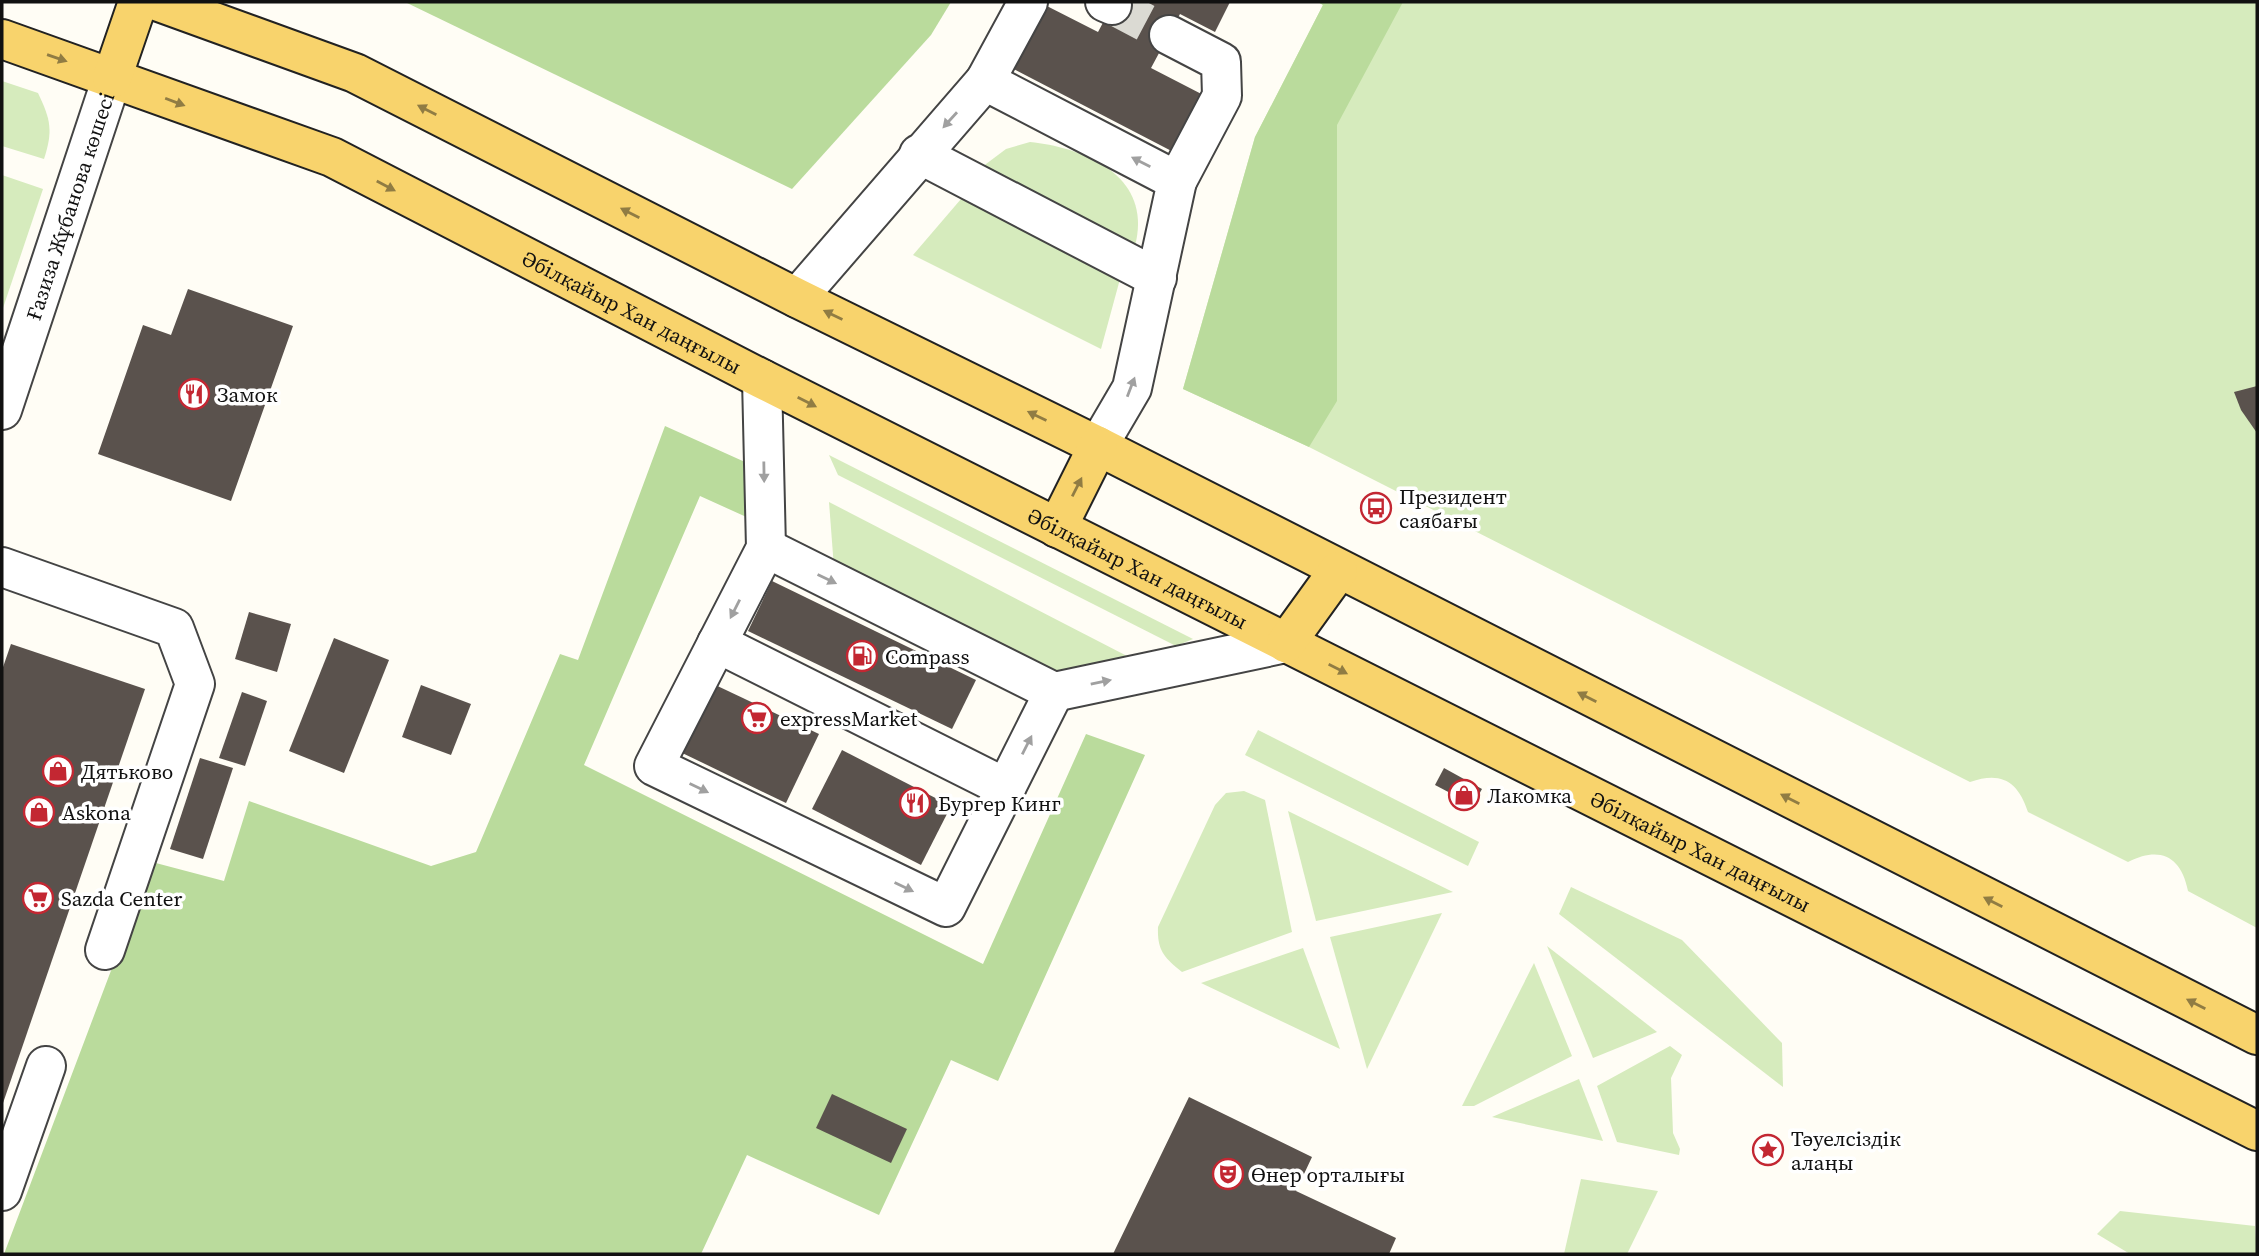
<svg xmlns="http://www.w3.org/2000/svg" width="2259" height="1256" viewBox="0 0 2259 1256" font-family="'Source Serif 4',serif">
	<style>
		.green { fill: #d6ebbd }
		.forest { fill: #badb9c }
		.building { fill: #5a524d }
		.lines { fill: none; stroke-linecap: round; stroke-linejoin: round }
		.minor-tunnel { stroke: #dbdad3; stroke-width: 38; stroke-dasharray: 38 19; stroke-linecap: butt }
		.minor-casing { stroke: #444; stroke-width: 42 }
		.major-casing { stroke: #222; stroke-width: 42 }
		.minor { stroke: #fff; stroke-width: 38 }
		.major { stroke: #f8d36c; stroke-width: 38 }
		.oneway { fill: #907c43 }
		.oneway2 { fill: #a0a0a0 }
		.labels { text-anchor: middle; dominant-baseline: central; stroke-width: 7; stroke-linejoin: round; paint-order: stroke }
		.street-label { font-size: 21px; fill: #111; stroke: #fff }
		.poi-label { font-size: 21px; fill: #111; stroke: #fff; text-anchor: start }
	</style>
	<rect width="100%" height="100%" fill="#fffdf5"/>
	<g class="green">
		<path d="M1318,2H2257V928L2188,891C2181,856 2160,846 2128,862L2028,812C2018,781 2001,771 1970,782L1309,447L1183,389L1255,137L1323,5Z"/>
		<path d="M2,81L38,93C51,120 53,131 44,159L2,146Z"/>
		<path d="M1030,142C1087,148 1153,177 1135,246L982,167L1006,149Z"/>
		<path d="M2,175L43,189L2,311Z"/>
		<path d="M961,199L1120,279L1101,349L913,255Z"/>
		<path d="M829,455L1193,639L1176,646L838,475Z"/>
		<path d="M829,502L1127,656L1052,677L834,568Z"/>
		<path d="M1258,730L1479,842L1468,866L1245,755Z"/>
		<path d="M1244,791L1265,800L1292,932L1182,972C1164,958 1157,950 1158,927L1215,805L1226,793Z"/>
		<path d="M1288,811L1453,892L1316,921Z"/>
		<path d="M1571,887L1682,940L1782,1043L1783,1087L1559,914Z"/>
		<path d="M1442,913L1367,1069L1330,937Z"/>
		<path d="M1547,946L1657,1032L1593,1058Z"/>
		<path d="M1303,948L1340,1049L1201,983Z"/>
		<path d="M1534,963L1572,1056L1474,1106H1462Z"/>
		<path d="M1670,1046L1682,1055L1671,1078L1673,1133L1680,1149L1679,1155L1617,1142L1597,1086Z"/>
		<path d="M1579,1079L1603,1141L1492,1117Z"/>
		<path d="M1581,1179L1658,1191L1627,1254H1564Z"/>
		<path d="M2120,1211L2255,1226L2257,1254H2130L2097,1234Z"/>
	</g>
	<g class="forest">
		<path d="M405,2H951L931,35L792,189Z"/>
		<path d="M1318,2H1403L1337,125V401L1309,447L1183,389L1255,137L1323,5Z"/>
		<path d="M665,426L745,462L753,520L700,496L584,765L983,964L1086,734L1145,755L998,1081L951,1060L879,1215L747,1155L701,1254H4L152,862L224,881L249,801L431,866L476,852L560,654L578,660Z"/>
	</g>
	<g class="building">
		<path d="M1039,2L1098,32L1114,2H1230L1215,32L1180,14L1151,68L1215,101L1185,158L1002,63Z"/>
		<path d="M188,289L293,326L231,501L98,454L143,325L171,335Z"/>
		<path d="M2257,386V433L2241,410L2234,392Z"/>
		<path d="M772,581L976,680L952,729L748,631Z"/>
		<path d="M249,612L291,624L277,672L235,659Z"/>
		<path d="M334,638L389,660L344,773L289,751Z"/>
		<path d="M11,644L145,689L2,1106V670Z"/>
		<path d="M709,682L819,734L786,803L676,750Z"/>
		<path d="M421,685L471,704L451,755L402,737Z"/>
		<path d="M242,692L267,701L245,766L219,758Z"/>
		<path d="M842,750L951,806L921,865L812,809Z"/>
		<path d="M200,758L233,768L203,859L170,849Z"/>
		<path d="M1444,768L1482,789L1473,805L1435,785Z"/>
		<path d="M832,1094L907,1129L891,1163L816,1128Z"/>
		<path d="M1189,1097L1312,1157L1296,1191L1396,1238L1389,1254H1113Z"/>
	</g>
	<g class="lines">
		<path class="minor-tunnel" d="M1112,5L1169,35"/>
		<g class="minor-casing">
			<g id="minor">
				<path d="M1105,2L1112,5"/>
				<path d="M1169,35L1221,62L1222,96L1177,181"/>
				<path d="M985,81L1028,2"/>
				<path d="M919,154L1157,278"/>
				<path d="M797,298L985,81L1177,181L1132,388L1098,446"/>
				<path d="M762,379L766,548L654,766L946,907L1054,692"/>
				<path id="s1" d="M2,410L112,78"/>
				<path d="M766,548L1054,692L1286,643"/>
				<path d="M2,567L174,628L195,684L105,950"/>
				<path d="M717,643L1006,788"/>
				<path d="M2,1191L46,1066"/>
			</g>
		</g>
		<g class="major-casing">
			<g id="major">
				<path d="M159,2L355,73L797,298L1098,446L2257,1035"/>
				<path id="s2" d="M2,39L332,157L762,379L2257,1131"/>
				<path d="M112,78L138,2"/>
				<path d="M1057,528L1098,446"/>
				<path d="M1286,643L1338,571"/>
			</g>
		</g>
		<use href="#minor" class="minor"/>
		<use href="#major" class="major"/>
	</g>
	<defs><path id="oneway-solid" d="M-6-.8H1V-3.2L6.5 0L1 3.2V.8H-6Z" transform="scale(1.75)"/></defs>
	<g class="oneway">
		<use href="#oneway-solid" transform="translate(57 58) rotate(19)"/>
		<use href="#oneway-solid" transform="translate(175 102) rotate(21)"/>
		<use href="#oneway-solid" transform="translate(427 110) rotate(-153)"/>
		<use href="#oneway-solid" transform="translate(386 186) rotate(28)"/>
		<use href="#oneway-solid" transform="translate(630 213) rotate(-153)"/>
		<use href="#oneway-solid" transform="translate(833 315) rotate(-154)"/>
		<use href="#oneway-solid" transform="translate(807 402) rotate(27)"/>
		<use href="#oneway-solid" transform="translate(1037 416) rotate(-154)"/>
		<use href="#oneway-solid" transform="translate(1077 487) rotate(-63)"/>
		<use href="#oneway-solid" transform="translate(1338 669) rotate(27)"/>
		<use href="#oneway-solid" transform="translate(1587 697) rotate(-153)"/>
		<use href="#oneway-solid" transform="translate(1790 799) rotate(-153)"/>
		<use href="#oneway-solid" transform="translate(1993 902) rotate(-153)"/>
		<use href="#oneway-solid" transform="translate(2196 1004) rotate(-153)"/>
	</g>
	<g class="oneway2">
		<use href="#oneway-solid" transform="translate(950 120) rotate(132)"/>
		<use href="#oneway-solid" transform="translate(1141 162) rotate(-153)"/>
		<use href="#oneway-solid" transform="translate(1131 387) rotate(-69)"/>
		<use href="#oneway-solid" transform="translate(764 472) rotate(89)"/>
		<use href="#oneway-solid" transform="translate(827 579) rotate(26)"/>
		<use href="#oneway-solid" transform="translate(735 609) rotate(117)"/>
		<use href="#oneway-solid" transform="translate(1101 682) rotate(-12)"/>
		<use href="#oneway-solid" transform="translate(1027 745) rotate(-63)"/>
		<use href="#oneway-solid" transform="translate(699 788) rotate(26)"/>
		<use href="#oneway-solid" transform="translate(904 887) rotate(26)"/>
	</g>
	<defs>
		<g id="restaurant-ring" transform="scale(1.575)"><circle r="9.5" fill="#fff" stroke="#c32732" stroke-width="1.5"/><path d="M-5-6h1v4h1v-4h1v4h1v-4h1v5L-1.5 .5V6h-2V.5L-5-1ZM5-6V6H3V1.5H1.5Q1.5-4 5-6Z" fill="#c32732"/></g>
		<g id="bus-ring" transform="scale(1.575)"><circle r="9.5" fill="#fff" stroke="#c32732" stroke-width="1.5"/><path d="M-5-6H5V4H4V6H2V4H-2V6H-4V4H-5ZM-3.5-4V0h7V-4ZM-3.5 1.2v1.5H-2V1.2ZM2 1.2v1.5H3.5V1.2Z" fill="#c32732"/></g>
		<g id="fuel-ring" transform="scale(1.575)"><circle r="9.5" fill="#fff" stroke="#c32732" stroke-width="1.5"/><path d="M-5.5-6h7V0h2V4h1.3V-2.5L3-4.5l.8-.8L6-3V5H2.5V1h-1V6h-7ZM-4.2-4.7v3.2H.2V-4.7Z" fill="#c32732"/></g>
		<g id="supermarket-ring" transform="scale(1.575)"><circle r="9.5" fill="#fff" stroke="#c32732" stroke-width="1.5"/><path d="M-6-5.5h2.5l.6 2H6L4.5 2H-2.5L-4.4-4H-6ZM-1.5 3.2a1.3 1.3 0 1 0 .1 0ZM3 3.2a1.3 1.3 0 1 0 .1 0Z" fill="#c32732"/></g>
		<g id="shop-ring" transform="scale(1.575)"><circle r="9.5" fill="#fff" stroke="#c32732" stroke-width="1.5"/><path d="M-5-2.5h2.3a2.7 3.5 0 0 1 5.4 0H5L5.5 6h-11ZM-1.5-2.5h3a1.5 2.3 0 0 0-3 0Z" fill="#c32732"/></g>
		<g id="sight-ring" transform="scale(1.575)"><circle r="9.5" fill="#fff" stroke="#c32732" stroke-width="1.5"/><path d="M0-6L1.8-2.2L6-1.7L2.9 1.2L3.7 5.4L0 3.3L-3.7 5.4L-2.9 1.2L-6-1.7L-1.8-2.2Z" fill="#c32732"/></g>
		<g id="theatre-ring" transform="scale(1.575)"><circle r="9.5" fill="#fff" stroke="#c32732" stroke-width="1.5"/><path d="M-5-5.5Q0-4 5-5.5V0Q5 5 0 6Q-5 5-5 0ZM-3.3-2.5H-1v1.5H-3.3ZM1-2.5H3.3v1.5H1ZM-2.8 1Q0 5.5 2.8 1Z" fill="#c32732"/></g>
	</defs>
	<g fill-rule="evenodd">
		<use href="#restaurant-ring" x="194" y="394"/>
		<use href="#bus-ring" x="1376" y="508"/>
		<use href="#fuel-ring" x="862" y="656"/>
		<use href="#supermarket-ring" x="757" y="718"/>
		<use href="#shop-ring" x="58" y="771"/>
		<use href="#shop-ring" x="1464" y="795"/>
		<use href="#restaurant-ring" x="915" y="803"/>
		<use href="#shop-ring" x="39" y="812"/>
		<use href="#supermarket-ring" x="38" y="898"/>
		<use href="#sight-ring" x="1768" y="1150"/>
		<use href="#theatre-ring" x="1228" y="1174"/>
	</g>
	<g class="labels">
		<g class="street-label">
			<text stroke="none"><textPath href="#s1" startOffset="215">Ғазиза Жұбанова көшесі</textPath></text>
			<text stroke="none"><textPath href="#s2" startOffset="688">Әбілқайыр Хан даңғылы</textPath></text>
			<text stroke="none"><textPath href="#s2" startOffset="1255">Әбілқайыр Хан даңғылы</textPath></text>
			<text stroke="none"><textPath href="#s2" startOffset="1885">Әбілқайыр Хан даңғылы</textPath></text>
		</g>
		<g class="poi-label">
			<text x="217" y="394">Замок</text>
			<text x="1399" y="496">Президент<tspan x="1399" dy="24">саябағы</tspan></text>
			<text x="885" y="656">Compass</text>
			<text x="780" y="718">expressMarket</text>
			<text x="81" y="771">Дятьково</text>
			<text x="1487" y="795">Лакомка</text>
			<text x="938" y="803">Бургер Кинг</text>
			<text x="62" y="812">Askona</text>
			<text x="61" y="898">Sazda Center</text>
			<text x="1791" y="1138">Тәуелсіздік<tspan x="1791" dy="24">алаңы</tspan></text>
			<text x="1251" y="1174">Өнер орталығы</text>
		</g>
	</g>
	<rect width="2259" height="1256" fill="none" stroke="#111111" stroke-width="7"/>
</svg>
